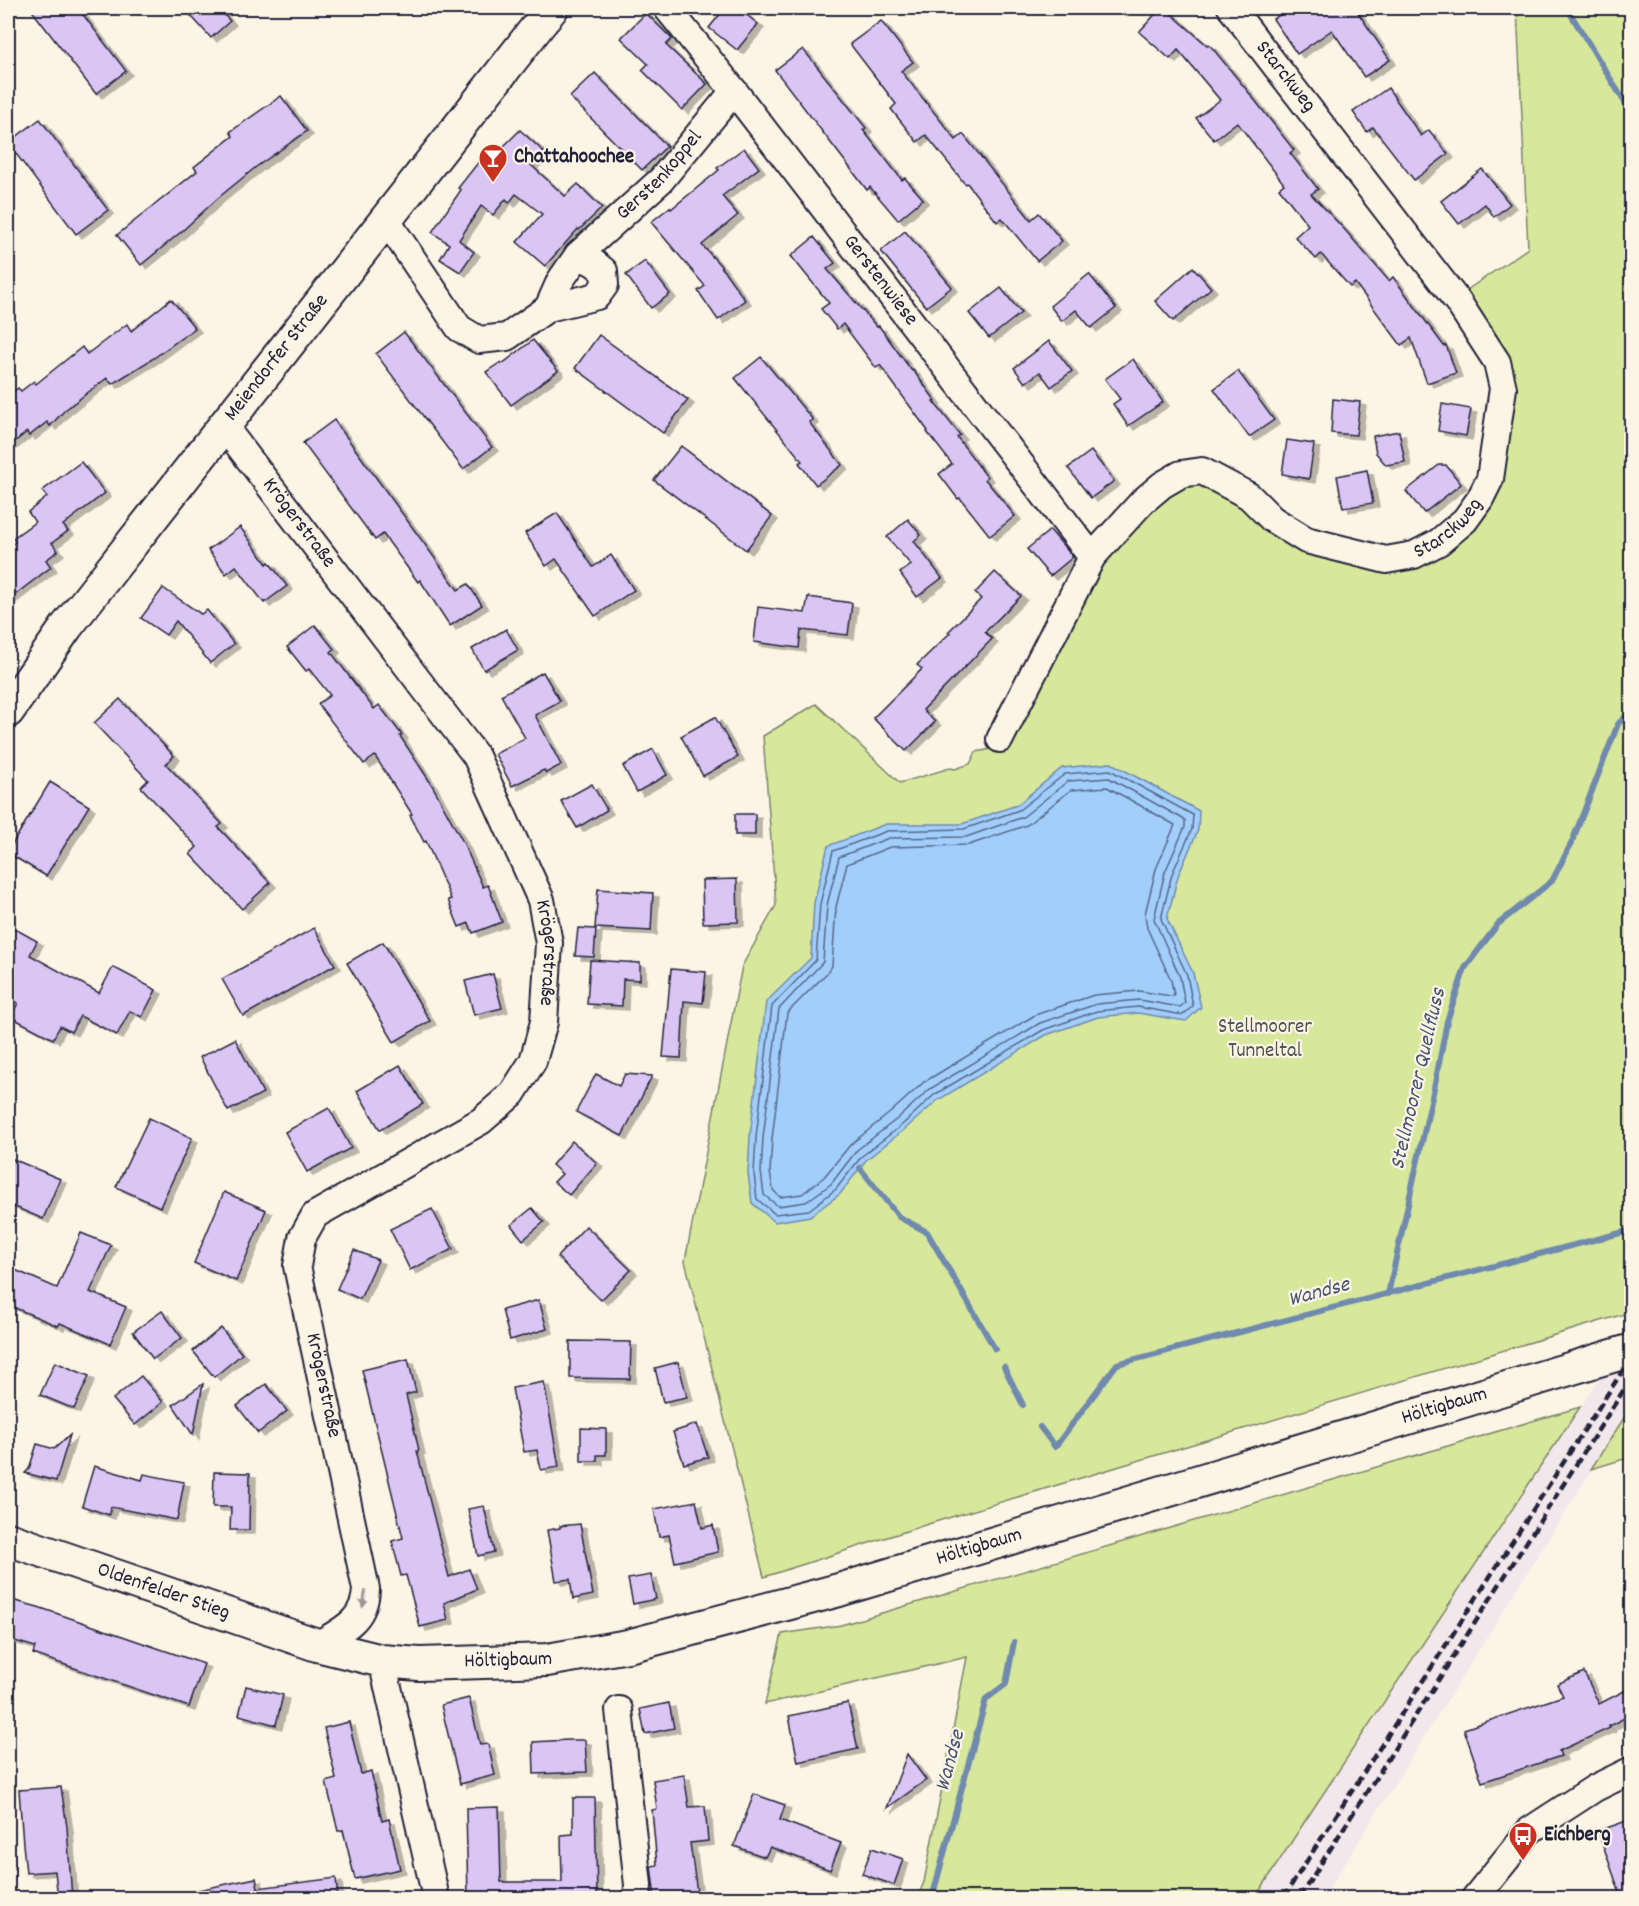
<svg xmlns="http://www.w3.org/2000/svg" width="1639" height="1906" viewBox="0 0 1639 1906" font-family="Dekko,sans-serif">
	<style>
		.built { fill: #f2e7ea }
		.green { fill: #d7e79b; stroke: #7c846b; stroke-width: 1.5 }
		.water { fill: #a2cefc; stroke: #6f89af; stroke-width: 1.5 }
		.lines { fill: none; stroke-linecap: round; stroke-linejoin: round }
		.shore { stroke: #556788; stroke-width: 1.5 }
		.stream { stroke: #6f89af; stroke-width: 6 }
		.building { fill: #dac5f5; stroke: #22223b; stroke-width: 1.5; filter: url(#shadow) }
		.minor-casing { stroke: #22223b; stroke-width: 30 }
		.major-casing { stroke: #22223b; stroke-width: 36 }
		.minor { stroke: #fcf5e5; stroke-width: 26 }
		.major { stroke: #fcf5e5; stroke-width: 32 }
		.rail { stroke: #22223b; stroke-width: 4.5; stroke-dasharray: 9 4.5; stroke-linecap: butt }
		.oneway { fill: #9a9698 }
		.labels { text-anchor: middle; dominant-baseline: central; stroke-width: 4.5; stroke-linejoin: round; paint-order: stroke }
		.street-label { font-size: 21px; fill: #22223b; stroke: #fcf5e5 }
		.poi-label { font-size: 21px; font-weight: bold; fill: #22223b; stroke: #fcf5e5; text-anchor: start }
		.park-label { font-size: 21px; fill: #4f5353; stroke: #fcf5e5 }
		.water-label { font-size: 22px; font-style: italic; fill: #485675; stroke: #fcf5e5 }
	</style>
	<defs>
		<filter id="shadow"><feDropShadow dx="6" dy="4" stdDeviation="0" flood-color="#0004"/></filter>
	</defs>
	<rect width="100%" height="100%" fill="#fcf5e5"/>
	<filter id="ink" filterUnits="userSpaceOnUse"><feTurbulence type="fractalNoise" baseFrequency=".0167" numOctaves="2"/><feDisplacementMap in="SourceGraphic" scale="12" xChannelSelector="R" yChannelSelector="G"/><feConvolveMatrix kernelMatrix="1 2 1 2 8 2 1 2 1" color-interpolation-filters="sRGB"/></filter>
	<g filter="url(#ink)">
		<path class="built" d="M1631,1331V1407L1323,1898H1255L1309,1815Z"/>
		<g class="green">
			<path d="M1517,8H1631V1312L925,1525L764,1577L685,1261L742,966L776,905L763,736L816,704L900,783L950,768L955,769L970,764L976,752L1002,747L1103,561L1174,484L1203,478L1295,542L1442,550L1509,437L1464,292L1528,248Z"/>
			<path d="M1580,1407L1309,1815L1255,1898H917L924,1882L967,1657L765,1704L782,1634L841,1625Z"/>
			<path d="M1631,1407V1457L1591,1469Z"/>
		</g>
		<path class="water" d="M1111,763L1199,811L1198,830L1178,876L1167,919L1193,973L1201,1007L1186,1021L1138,1013L1098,1017L1046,1035L938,1100L905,1129L866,1160L840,1194L810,1216L775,1222L752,1203L748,1173L750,1136L766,1002L811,958L814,903L828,846L886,824H962L1017,805L1062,768Z"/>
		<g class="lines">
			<g class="shore">
				<path d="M1110,770L1193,815L1192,829L1172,874L1161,919L1187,975L1193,1006L1183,1015L1138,1007L1097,1011L1043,1030L934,1095L902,1125L862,1156L836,1189L809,1210L775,1214L757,1199L754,1173L756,1137L772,1006L816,960L820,904L833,851L887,831L964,829L1019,810L1065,774Z"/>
				<path d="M1109,778L1185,820V827L1165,872L1154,919L1180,977L1185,1003L1180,1007L1139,1000L1097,1004L1040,1023L930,1089L897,1119L857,1150L831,1184L806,1202L778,1206L764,1195L761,1172L763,1138L779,1009L823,962L827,905L839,857L889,838L966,837L1023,817L1068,781Z"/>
				<path d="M1107,787L1175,825L1156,869L1145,914L1147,928L1171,980L1174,995L1171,996L1139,991L1094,995L1035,1015L924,1082L891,1112L851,1144L824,1177L802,1194L780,1197L773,1190L770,1172L772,1139L787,1013L827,973L832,966L836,907L847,864L890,847L969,845L1027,825L1071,790Z"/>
			</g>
			<g class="stream">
				<path d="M1567,8L1632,114"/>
				<path d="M860,1168L899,1217L927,1232L995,1349"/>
				<path d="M1388,1294L1436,1079L1447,1021L1465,968L1498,924L1552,881L1572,842L1618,724L1632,710"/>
				<path d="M1004,1367L1023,1405"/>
				<path d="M1040,1427L1055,1447L1117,1364L1632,1230"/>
				<path d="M932,1898L986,1699L1006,1684L1014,1642"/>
			</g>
		</g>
		<g class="building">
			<path d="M30,8H78L126,71L96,94Z"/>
			<path d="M184,8H218L230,21L211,38Z"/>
			<path d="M725,8H738L758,24L737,50L709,28Z"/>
			<path d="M1161,8H1165L1208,46L1209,44L1246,89L1294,150L1290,153L1318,189L1311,194L1345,230L1389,281L1393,277L1444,346L1446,345L1456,373L1427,383L1411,338L1401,345L1355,283L1350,287L1321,254L1316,259L1295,237L1308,225L1279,188L1284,184L1237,122L1214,140L1196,118L1220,100L1178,50L1170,59L1139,32Z"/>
			<path d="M1290,8H1355L1390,60L1364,77L1332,30L1297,54L1273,19Z"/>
			<path d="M646,13L672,39L666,45L707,84L682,110L642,70L648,64L621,38Z"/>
			<path d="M881,21L913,62L901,71L956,140L963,134L1031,220L1039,213L1062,241L1037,261L1002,218L997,222L967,183L965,184L926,135L917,142L891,109L896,104L850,44Z"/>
			<path d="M803,49L866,128L863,130L902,180L905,178L923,199L898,220L870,187L867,190L775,70Z"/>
			<path d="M595,73L667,146L642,170L570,97Z"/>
			<path d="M1388,88L1421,136L1429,130L1448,154L1414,180L1373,127L1367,132L1353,112Z"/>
			<path d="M281,96L307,131L256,167L218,198L181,232L141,265L117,235L197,171L194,167L233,136L230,132Z"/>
			<path d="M40,119L108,210L76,234L8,143Z"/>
			<path d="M520,130L544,152L531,165L565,196L578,184L602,208L579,230L578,229L545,266L517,242L542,214L516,194L509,203L506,199L493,215L481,206L459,240L474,252L460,272L440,259L449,244L432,232L461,190L458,188L481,159L487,163Z"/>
			<path d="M744,148L759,168L722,196L738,215L702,245L720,265L745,300L718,320L698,291L705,286L651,222L670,207L671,209L719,170L717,168Z"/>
			<path d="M1482,169L1510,204L1494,217L1485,204L1459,224L1441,201Z"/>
			<path d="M905,231L952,287L926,307L881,251Z"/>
			<path d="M814,237L835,263L827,269L877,327L879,326L912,371L913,370L935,400L933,401L960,435L957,437L987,477L985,479L1015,516L990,536L960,498L958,499L939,474L952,464L927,432L928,431L880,365L876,368L843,324L837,329L821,309L829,303L791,256Z"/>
			<path d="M645,261L670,294L651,308L626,275Z"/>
			<path d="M1193,267L1211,288L1173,321L1155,301Z"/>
			<path d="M1089,274L1116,308L1091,328L1076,310L1062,321L1050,306Z"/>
			<path d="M1001,288L1021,313L989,338L969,313Z"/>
			<path d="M171,299L195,328L154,358L112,384L107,378L65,410L50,426L47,422L29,436L27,432L8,447V396L18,388L21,391L34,381L36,384L82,347L87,354L127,324L131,331Z"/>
			<path d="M404,332L492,447L463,469L376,354Z"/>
			<path d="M599,335L688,400L663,433L575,368Z"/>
			<path d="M533,340L558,371L511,405L486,372L501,362L502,364Z"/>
			<path d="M1049,341L1072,371L1051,387L1040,372L1025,383L1014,368Z"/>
			<path d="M761,357L813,420L809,422L842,465L816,485L799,463L802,461L735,378Z"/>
			<path d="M1133,359L1163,402L1128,426L1113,404L1120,399L1105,379Z"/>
			<path d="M1238,371L1274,420L1249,437L1214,389Z"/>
			<path d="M1333,399L1360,402L1356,435L1331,433Z"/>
			<path d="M1442,404L1471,409L1466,436L1438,431Z"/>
			<path d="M334,420L458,590L468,584L482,605L450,626L420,580L418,582L383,534L375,540L303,443Z"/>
			<path d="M1399,431L1405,462L1386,465L1376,453L1373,436Z"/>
			<path d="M1287,440L1314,444L1309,479L1282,474Z"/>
			<path d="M681,446L772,516L746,550L654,480Z"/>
			<path d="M1091,451L1114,481L1091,498L1068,468Z"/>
			<path d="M81,462L105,493L63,525L68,531L52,543L58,551L46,560L51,567L8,600V548L15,542L13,538L35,522L28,512L47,497L42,491Z"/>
			<path d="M1439,465H1446L1461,484L1424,513L1406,491Z"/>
			<path d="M1367,470L1373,503L1343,508L1337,476Z"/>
			<path d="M557,513L593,567L611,555L634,590L595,616L556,559L546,566L525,533Z"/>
			<path d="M908,519L921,535L914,541L942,578L917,597L900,573L911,565L887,537Z"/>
			<path d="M240,527L267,564L269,562L287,586L264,603L236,566L226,574L208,550Z"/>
			<path d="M1050,530L1073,557L1050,576L1027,549Z"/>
			<path d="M995,572L1021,596L985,632L992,639L923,710L935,722L906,751L873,718L922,669L917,665L950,633L948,632L981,599L975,593Z"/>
			<path d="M163,588L201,614L207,610L234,644L210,663L176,621L166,635L141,618Z"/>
			<path d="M808,597L852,603L848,635L801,630L799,648L754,642L758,607L805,613Z"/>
			<path d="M315,625L334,649L331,652L374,709L379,705L402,735L400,736L432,785L464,844L483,887L488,885L502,922L473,933L469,923L459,927L448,900L451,899L426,841L424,842L410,815L412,814L375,756L364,764L318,704L330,695L309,669L306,671L287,647Z"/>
			<path d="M506,629L518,650L484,670L472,649Z"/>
			<path d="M543,672L560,701L535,715L561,765L546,773L544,770L512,786L495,754L525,738L501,695Z"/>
			<path d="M120,699L174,756L166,764L222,824L218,827L270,883L242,909L190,854L197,847L141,787L148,780L94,723Z"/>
			<path d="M715,717L738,757L703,776L681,736Z"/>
			<path d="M653,749L667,775L637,792L623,766Z"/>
			<path d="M50,782L89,806L46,876L8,853V851Z"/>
			<path d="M592,784L607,810L577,828L561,801Z"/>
			<rect x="735" y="814" width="20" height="21"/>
			<path d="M737,879L738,922L703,923L702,880Z"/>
			<path d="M598,889L653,893L651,931L595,928Z"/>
			<path d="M8,925L37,941L30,955L99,993L113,967L156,990L142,1017L130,1011L117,1035L80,1016L71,1032L60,1026L53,1039L11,1017L18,1003L8,998Z"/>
			<path d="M314,928L335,965L243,1016L222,979Z"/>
			<path d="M578,928L596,929L594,957L575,956Z"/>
			<path d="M383,942L430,1021L394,1042L347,963Z"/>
			<path d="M590,960L640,963V980L623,979L622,1006L587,1004Z"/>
			<path d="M671,969L706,972L703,1003L684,1001L681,1058L663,1057Z"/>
			<path d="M493,974L502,1008L474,1015L465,981Z"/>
			<path d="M235,1039L263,1093L228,1111L200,1057Z"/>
			<path d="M400,1065L423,1104L380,1130L357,1091Z"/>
			<path d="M596,1074L619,1086L625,1074L652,1076L622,1136L576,1112Z"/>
			<path d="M329,1108L351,1148L307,1172L285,1132Z"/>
			<path d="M149,1118L192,1138L160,1207L116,1187Z"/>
			<path d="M572,1141L597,1163L569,1195L554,1182L562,1174L552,1165Z"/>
			<path d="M8,1157L60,1179L43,1219L8,1204Z"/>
			<path d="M224,1192L266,1210L236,1281L194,1263Z"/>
			<path d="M532,1208L544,1222L523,1240L511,1225Z"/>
			<path d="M432,1209L453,1249L410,1270L390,1229Z"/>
			<path d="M586,1226L631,1270L601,1300L557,1257Z"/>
			<path d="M81,1233L111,1245L90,1292L126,1307L110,1344L60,1323L58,1326L8,1305V1267L57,1288Z"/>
			<path d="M354,1250L378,1260L360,1299L337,1289Z"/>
			<path d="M539,1300L547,1329L510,1340L502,1310Z"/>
			<path d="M162,1311L182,1338L153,1359L133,1332Z"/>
			<path d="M221,1328L242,1354L214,1377L193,1351Z"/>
			<path d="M570,1341L631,1342L630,1379L570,1378Z"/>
			<path d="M408,1359L416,1392L406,1395L419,1450L417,1451L449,1577L469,1569L477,1589L444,1603L448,1620L420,1627L406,1575L401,1576L392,1541L403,1538L362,1370Z"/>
			<path d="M55,1362L89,1376L74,1409L40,1395Z"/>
			<path d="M678,1362L687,1397L663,1402L655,1368Z"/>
			<path d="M141,1376L163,1402L135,1425L113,1399Z"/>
			<path d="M544,1382L559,1467L541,1470L537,1450L524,1452L512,1388Z"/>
			<path d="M203,1384L193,1435L173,1405Z"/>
			<path d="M266,1384L287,1411L258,1433L237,1406Z"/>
			<path d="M697,1424L708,1457L684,1464L673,1432Z"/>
			<path d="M581,1428L606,1429V1455H597V1461H581Z"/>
			<path d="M70,1435L56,1481L25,1473L29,1469L37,1444L54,1449Z"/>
			<path d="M94,1466L142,1480L144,1474L184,1482L177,1520L111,1507L109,1515L82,1506Z"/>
			<path d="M214,1472L250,1473L249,1530H230L231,1507H213Z"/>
			<path d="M696,1501L702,1528L713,1525L718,1552L675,1562L669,1535L659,1537L654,1509Z"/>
			<path d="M484,1506L494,1552L478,1556L468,1509Z"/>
			<path d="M580,1524L593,1595L573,1599L570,1579L556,1581L547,1530L560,1528V1526Z"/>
			<path d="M651,1575L656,1599L633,1604L628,1579Z"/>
			<path d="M8,1599L38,1607L204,1664L189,1707L33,1654L35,1647L8,1639Z"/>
			<path d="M1584,1672L1599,1704L1632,1687V1714L1609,1726L1610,1728L1559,1751L1561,1756L1482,1782L1464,1729L1563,1696L1557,1684Z"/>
			<path d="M246,1686L283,1695L276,1725L239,1715Z"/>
			<path d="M469,1698L480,1745L488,1744L495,1775L460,1784L441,1705Z"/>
			<path d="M669,1703L674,1728L645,1734L640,1709Z"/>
			<path d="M848,1703L858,1749L798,1762L789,1716Z"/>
			<path d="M349,1722L361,1774L371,1771L382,1821L389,1819L400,1869L355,1879L343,1830L338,1831L326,1782L336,1779L324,1728Z"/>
			<path d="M568,1740H585L587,1772L534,1774L533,1742Z"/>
			<path d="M907,1754L926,1780L887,1808Z"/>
			<path d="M684,1775L689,1807L705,1806L708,1841L690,1843L698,1899H655L651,1866L657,1865L652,1810L657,1809L653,1780Z"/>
			<path d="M61,1787L67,1827L72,1899H58L55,1871L26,1873L23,1844L19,1790Z"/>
			<path d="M754,1794L785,1805L780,1820L841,1843L830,1870L770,1847L765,1857L734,1846Z"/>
			<path d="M573,1798H595L597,1899H468L466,1808L499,1807L501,1882H562L561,1835L573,1834Z"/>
			<path d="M1632,1819V1899H1622L1598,1831Z"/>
			<path d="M872,1848L903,1859L894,1885L862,1874Z"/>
			<path d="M256,1878L258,1888L336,1878L338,1899H193V1891Z"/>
		</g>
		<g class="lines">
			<g class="minor-casing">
				<g id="minor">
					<path id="s1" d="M667,8L734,91L1092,557"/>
					<path d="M385,218L459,328L479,340L507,337L548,308L560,281L578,255L594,263L604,271L605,285L597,296L548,308"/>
					<path id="s2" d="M578,255L661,180L734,91"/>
					<path id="s3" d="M223,425L476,756L541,900L549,943L544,1022L533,1061L512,1094L481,1121L315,1215L302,1238L297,1266L366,1589C365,1621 342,1630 317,1645"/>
					<path id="s4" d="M1000,739L1092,557L1143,501L1162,485L1181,474L1202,471L1249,496L1272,519L1306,540L1386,560L1414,555L1439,542L1465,520L1480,499L1490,479L1503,388L1497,362L1458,302L1231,8"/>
					<path d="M382,1661L436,1898"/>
					<path d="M619,1710L638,1885L637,1898"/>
					<path d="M1475,1898L1529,1831L1595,1788L1632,1770"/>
				</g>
			</g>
			<g class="major-casing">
				<g id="major">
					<path id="s5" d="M8,711L67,626L552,8"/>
					<path id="s6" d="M8,1539L317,1645L382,1661L419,1664L547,1660L628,1646L839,1590L1632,1350"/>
				</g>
			</g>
			<use href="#minor" class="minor"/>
			<use href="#major" class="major"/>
			<g class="rail">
				<path d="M1283,1898L1632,1356"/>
				<path d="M1299,1898L1632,1377"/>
			</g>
		</g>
		<defs><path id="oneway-solid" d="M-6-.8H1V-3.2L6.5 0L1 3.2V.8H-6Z" transform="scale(1.5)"/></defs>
		<use class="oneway" href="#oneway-solid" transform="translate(364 1599) rotate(99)"/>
	</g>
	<defs>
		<g id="bar-pin" transform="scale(1.5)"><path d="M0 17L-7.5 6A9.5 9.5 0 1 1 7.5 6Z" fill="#c8321e" stroke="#fcf5e5"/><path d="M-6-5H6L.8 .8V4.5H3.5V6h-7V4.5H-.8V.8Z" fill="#fff"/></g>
		<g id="bus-pin" transform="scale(1.5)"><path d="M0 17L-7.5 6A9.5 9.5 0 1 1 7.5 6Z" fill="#c8321e" stroke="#fcf5e5"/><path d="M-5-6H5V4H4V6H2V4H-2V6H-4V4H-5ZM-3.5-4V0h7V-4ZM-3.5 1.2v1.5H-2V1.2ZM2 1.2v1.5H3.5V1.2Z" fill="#fff"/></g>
	</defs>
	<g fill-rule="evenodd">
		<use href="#bar-pin" x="493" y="158"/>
		<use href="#bus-pin" x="1523" y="1836"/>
	</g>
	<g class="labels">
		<g class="street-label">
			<text transform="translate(1285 77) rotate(52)">Starckweg</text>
			<text stroke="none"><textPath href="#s2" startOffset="114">Gerstenkoppel</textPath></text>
			<text stroke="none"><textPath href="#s1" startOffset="346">Gerstenwiese</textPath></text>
			<text stroke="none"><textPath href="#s5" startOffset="444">Meiendorfer Straße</textPath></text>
			<text stroke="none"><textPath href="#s3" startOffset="124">Krögerstraße</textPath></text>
			<text stroke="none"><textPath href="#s4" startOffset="628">Starckweg</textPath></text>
			<text stroke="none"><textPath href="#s3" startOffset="628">Krögerstraße</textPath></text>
			<text stroke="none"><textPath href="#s3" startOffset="1186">Krögerstraße</textPath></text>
			<text stroke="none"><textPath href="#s6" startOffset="1492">Höltigbaum</textPath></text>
			<text stroke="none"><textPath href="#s6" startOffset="1006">Höltigbaum</textPath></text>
			<text stroke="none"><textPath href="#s6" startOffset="164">Oldenfelder Stieg</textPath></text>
			<text stroke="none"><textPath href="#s6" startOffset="520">Höltigbaum</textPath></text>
		</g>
		<g class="poi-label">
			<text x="514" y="158">Chattahoochee</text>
			<text x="1544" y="1836">Eichberg</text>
		</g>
		<g class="park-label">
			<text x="1265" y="1028">Stellmoorer<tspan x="1265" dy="24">Tunneltal</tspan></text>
		</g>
		<g class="water-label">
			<text transform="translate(1419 1079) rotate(-77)">Stellmoorer Quellfluss</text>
			<text transform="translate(1319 1293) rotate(-15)">Wandse</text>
			<text transform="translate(951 1761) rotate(-75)">Wandse</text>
		</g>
	</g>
	<rect width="1639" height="1906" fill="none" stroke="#fcf5e5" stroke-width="30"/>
	<rect x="15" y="15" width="1609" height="1876" fill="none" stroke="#22223b" stroke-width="2" filter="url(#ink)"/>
</svg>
